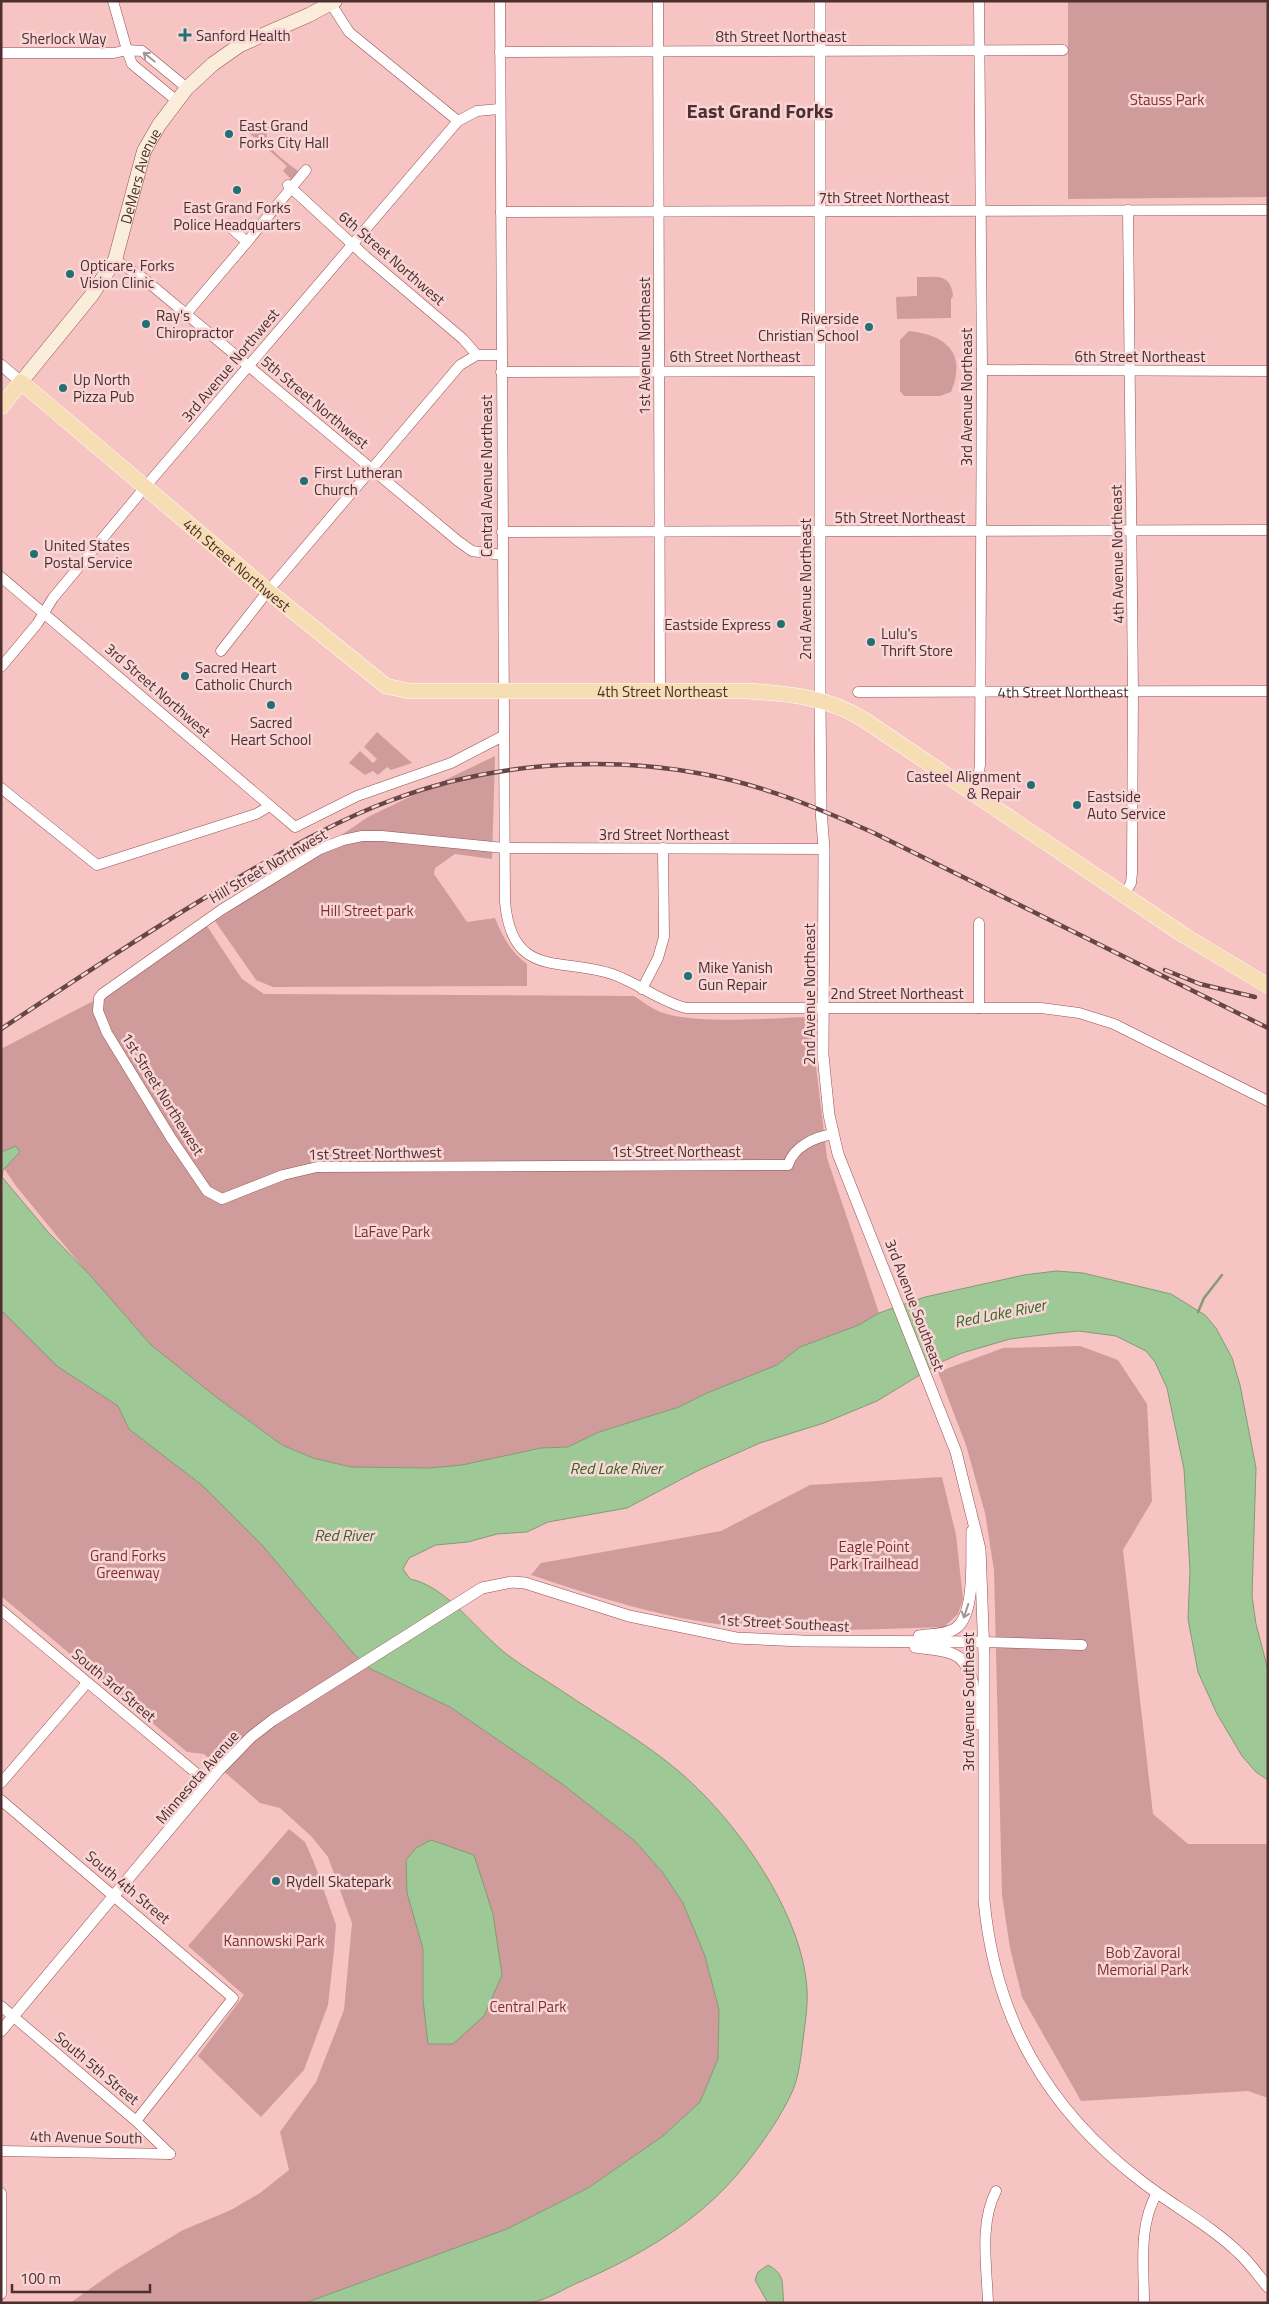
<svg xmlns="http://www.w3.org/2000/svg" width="1269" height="2304" viewBox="0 0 1269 2304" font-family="'Titillium Web',sans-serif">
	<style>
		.green { fill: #cf9c9b }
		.water { fill: #9ec895; stroke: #869a76 }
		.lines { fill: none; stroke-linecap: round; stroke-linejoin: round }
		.stream { stroke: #869a76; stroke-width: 2.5 }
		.minor-casing { stroke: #975051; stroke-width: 11 }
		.tertiary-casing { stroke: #975051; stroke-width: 12 }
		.secondary-casing { stroke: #975051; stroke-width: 15 }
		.primary-casing { stroke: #fff; stroke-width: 16 }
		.minor { stroke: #fff; stroke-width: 10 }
		.tertiary { stroke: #fff; stroke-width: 11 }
		.secondary { stroke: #faeeda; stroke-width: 14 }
		.primary { stroke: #f6ddb4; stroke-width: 15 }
		.rail-casing { stroke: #694646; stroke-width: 4.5 }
		.rail { stroke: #f8d6d5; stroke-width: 2.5; stroke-dasharray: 8; stroke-linecap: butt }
		.oneway { stroke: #a69696 }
		.poi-dot { fill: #246f73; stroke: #f8d6d5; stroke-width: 2 }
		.labels { text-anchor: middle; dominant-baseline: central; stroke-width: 5; stroke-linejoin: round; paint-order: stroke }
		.poi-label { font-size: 15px; fill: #4e2e2e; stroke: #f8d6d5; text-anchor: start }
		.street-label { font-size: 15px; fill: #4e2e2e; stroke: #f8d6d5 }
		.park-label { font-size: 15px; fill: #812f33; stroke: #f8d6d5 }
		.water-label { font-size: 16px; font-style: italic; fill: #316624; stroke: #f8d6d5 }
		.district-label { font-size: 20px; font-weight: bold; fill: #4e2e2e; stroke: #f8d6d5 }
	</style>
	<rect width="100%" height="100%" fill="#f6c4c3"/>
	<g class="green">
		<path d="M1068,1H1268V197L1068,199Z"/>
		<path d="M250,126L270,127C257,145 286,161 298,171L293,181L283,171L287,166L248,132Z"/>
		<path d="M917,277C936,277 951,273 953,296L951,299V318L897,319L896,297L917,296Z"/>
		<path d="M909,331C946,335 967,353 951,392L940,396H904L900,391V340Z"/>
		<path d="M377,732L412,763L391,770L387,767L378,775L373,771L365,775L349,763L360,751L373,763L377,759L364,747Z"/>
		<path d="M495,756L492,859L455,854L435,868L434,874L467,922L495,918C503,938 511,952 527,964V986L273,987L256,980L215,921L368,817Z"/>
		<path d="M207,926L242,979L264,994L634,996C642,1001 651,1008 660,1012C697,1025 769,1018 810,1017L827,1158L879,1313L859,1325L800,1347L777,1365L707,1393L679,1407L599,1432L568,1447L541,1448L462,1465L430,1468L351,1467L313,1458L282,1445L216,1397L151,1345L79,1263L16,1186L1,1164V1049L99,998Z"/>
		<path d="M1,1310L57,1366L118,1406L129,1429L203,1486L262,1545L354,1654L371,1669L450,1707L561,1783L635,1841L663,1873L683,1903L705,1955L719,2010L718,2059L700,2102L663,2136L588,2188L507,2229L305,2303H70L115,2271L183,2230L231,2210L260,2193L289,2170L280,2132L316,2082L344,2010L352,1923L328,1857L312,1837L280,1808L260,1803L204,1754L187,1752L1,1596Z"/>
		<path d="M1080,1346L1118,1360L1147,1404L1152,1501L1123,1550L1153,1814L1188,1844H1268V2098L1248,2091L1081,2101L1022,1997L1010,1948L1002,1895L994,1570L985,1513L966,1445L938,1372L1003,1348Z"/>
		<path d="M942,1477L956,1535L963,1599L958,1614L944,1627C875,1629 804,1633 734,1626C665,1619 597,1597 531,1575L541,1563L721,1531L810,1485Z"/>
		<path d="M289,1829L305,1842L315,1865L336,1925L334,1951L328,2005L304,2070L261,2117L198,2056L244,1995L188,1946Z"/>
	</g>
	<g class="water">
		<path d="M16,1146L20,1152L3,1170L2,1177L48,1232L89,1274L151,1345L216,1397L282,1445L313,1458L351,1467L430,1468L462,1465L541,1448L568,1447L599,1432L679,1407L707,1393L777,1365L800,1347L859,1325L879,1313L925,1297L1024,1275L1056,1271L1083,1273L1171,1294L1205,1315L1216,1328L1232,1358L1240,1385L1256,1468L1252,1596L1256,1624L1268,1670V1780L1256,1772L1242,1756L1217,1714L1198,1672L1188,1619L1190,1570L1184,1469L1167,1388L1155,1362L1146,1351L1116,1336L1079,1331L1057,1333L1010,1339L962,1353L941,1362L877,1401L824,1423L760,1443L699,1470L627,1508L548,1522L527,1532L497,1534L468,1542L436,1545L409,1558L403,1569L410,1579C447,1586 477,1632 509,1656C525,1668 544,1679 562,1691C602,1718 645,1742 682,1774C737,1822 803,1914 807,1990C808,2006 805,2024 803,2040C801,2057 799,2075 793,2090C781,2117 763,2142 745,2165C701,2221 640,2256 575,2284C562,2290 548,2299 534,2302C517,2304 489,2303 471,2303C416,2303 360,2303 305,2303L507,2229L588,2188L663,2136L700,2102L718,2059L719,2010L705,1956L683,1903L663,1873L635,1841L561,1783L450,1707L371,1669L354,1654L262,1545L203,1486L129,1429L118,1406L57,1366L1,1310V1152Z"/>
		<path d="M431,1840L474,1855L493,1914L502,1975L484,2016L453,2044H428L423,2000V1949L407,1893L406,1860L416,1848Z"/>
		<path d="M768,2265C787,2275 781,2285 784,2303H768L755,2280L758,2272Z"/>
	</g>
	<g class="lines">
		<path class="stream" d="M1198,1312L1204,1298L1222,1275"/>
		<g class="minor-casing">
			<g id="minor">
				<path d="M500,1L505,902C512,979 560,957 612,974C638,983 659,1001 686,1008H1041L1079,1013L1114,1024L1268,1101"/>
				<path d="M658,1L660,691"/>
				<path d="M331,4L349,32L458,121"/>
				<path d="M500,52L1063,50"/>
				<path d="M1,53H114L127,50L113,1"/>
				<path d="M177,101L132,64L127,50L142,51L187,88"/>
				<path d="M288,185L365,256L463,339L477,355"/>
				<path d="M501,212L1268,210"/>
				<path d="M230,227L247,242L306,170"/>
				<path d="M115,260L143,278L458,541L472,551L502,555"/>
				<path d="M186,314L247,242"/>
				<path d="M982,370L1268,371"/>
				<path d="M501,372L820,371"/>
				<path d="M502,532L1268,530"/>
				<path d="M1,577L295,827L357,796L451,763L503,736"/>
				<path d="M221,651L268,591L460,365L477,355H501"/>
				<path d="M1,667L37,624L53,598L146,486L458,121L477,111L499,109"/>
				<path id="s1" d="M858,692L1268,691"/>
				<path d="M1,788L97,865L256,814L270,806"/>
				<path d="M970,791L978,778L980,765L982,370L979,1"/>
				<path d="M824,849L504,848L382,836H362L343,840L320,849L221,910L102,994L99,998L98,1011L107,1033L171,1138L207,1191L222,1199L283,1175L317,1167L788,1165C794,1146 815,1137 833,1134"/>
				<path d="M1124,895L1131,883L1132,873L1133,691L1128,210"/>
				<path d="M979,923V1008"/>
				<path d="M642,989L658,958L664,937L663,848"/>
				<path d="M1,1610L208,1783"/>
				<path d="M983,1642L1082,1645"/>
				<path d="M1,1783L87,1683"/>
				<path d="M1,1800L233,1998L136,2121"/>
				<path d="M1,2006L136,2121L170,2154"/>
				<path d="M1,2151L170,2154"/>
				<path d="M1,2193V2294"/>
				<path d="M988,2303C987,2267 979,2224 996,2191"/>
				<path d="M1144,2303C1144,2266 1138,2226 1157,2193"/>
			</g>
		</g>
		<g class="tertiary-casing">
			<g id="tertiary">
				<path d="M820,1V699L821,810L824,849L823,1055L829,1115L838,1154L956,1452L980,1549L984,1655V1900C995,2019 1047,2109 1141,2181C1173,2206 1210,2225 1239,2253C1250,2263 1258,2275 1268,2287"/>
				<path d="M1,365L21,382"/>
				<path d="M919,1636C930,1634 947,1635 956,1628C976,1614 971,1555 972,1531"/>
				<path d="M915,1647C927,1649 942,1649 953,1654C976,1663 975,1703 978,1724"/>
				<path d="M1,2031L218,1771L251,1737L273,1720L482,1588L512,1582L525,1583L629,1616L736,1638L803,1641L983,1642"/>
			</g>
		</g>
		<g class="secondary-casing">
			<g id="secondary">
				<path id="s2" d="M21,382L91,296L115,260L144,151L159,125L187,88L213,64L240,45L309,15L335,1"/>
			</g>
		</g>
		<g class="primary-casing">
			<g id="primary">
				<path id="s3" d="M1,407L21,382L268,591L386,686L409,691H748C790,694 827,697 863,719L1185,936L1268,986"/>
			</g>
		</g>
		<use href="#minor" class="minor"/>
		<use href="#tertiary" class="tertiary"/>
		<use href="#secondary" class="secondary"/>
		<use href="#primary" class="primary"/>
		<g class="rail-casing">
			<g id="rail">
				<path d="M1165,970L1200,984L1255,997"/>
				<path d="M1,1029C81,976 161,923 243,875C291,847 340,819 392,800C489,763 601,755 703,774C763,785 818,808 874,833L1268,1028"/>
			</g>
		</g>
		<use href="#rail" class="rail"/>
	</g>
	<defs><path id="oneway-shaft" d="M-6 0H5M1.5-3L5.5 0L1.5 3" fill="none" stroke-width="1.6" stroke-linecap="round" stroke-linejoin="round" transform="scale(1.25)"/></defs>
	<g class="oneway">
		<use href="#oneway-shaft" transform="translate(149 57) rotate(-141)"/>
		<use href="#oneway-shaft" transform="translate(966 1611) rotate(108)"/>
	</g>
	<g class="poi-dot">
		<path d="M182.5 27.5h5v5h5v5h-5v5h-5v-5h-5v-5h5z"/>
		<circle cx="229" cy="134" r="5"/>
		<circle cx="237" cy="190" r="5"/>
		<circle cx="70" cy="274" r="5"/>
		<circle cx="146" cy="324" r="5"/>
		<circle cx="869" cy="327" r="5"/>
		<circle cx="63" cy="388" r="5"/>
		<circle cx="304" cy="481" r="5"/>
		<circle cx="34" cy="554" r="5"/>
		<circle cx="781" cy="624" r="5"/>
		<circle cx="871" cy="642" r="5"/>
		<circle cx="185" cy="676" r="5"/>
		<circle cx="271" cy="705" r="5"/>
		<circle cx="1031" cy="785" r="5"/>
		<circle cx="1077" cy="805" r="5"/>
		<circle cx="688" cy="976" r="5"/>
		<circle cx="276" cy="1881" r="5"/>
	</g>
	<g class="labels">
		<g class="poi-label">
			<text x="196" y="35">Sanford Health</text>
			<text x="239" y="125">East Grand<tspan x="239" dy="17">Forks City Hall</tspan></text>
			<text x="237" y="207" text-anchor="middle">East Grand Forks<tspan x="237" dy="17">Police Headquarters</tspan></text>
			<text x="80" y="265">Opticare, Forks<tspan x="80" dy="17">Vision Clinic</tspan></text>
			<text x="156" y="315">Ray's<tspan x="156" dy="17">Chiropractor</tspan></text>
			<text x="859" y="318" text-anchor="end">Riverside<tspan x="859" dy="17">Christian School</tspan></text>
			<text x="73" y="379">Up North<tspan x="73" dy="17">Pizza Pub</tspan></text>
			<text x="314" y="472">First Lutheran<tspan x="314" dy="17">Church</tspan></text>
			<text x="44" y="545">United States<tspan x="44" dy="17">Postal Service</tspan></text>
			<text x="771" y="624" text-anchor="end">Eastside Express</text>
			<text x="881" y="633">Lulu's<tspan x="881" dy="17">Thrift Store</tspan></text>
			<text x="195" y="667">Sacred Heart<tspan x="195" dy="17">Catholic Church</tspan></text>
			<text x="271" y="722" text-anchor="middle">Sacred<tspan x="271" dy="17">Heart School</tspan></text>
			<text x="1021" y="776" text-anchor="end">Casteel Alignment<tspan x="1021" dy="17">&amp; Repair</tspan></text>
			<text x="1087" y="796">Eastside<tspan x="1087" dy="17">Auto Service</tspan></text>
			<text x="698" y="967">Mike Yanish<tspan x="698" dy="17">Gun Repair</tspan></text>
			<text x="286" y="1881">Rydell Skatepark</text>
		</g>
		<g class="street-label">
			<text x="781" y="36">8th Street Northeast</text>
			<text x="64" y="38">Sherlock Way</text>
			<text stroke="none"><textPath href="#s2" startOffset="242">DeMers Avenue</textPath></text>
			<text x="884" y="197">7th Street Northeast</text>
			<text transform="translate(392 258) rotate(41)">6th Street Northwest</text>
			<text transform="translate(644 346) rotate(-90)">1st Avenue Northeast</text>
			<text x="735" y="356">6th Street Northeast</text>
			<text x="1140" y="356">6th Street Northeast</text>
			<text transform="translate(230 365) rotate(-50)">3rd Avenue Northwest</text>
			<text transform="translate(966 397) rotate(-90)">3rd Avenue Northeast</text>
			<text transform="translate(315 402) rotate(40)">5th Street Northwest</text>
			<text transform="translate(486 476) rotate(-90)">Central Avenue Northeast</text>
			<text x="900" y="517">5th Street Northeast</text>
			<text transform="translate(1117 554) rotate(-91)">4th Avenue Northeast</text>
			<text stroke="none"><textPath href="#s3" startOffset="315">4th Street Northwest</textPath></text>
			<text transform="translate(805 589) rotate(-90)">2nd Avenue Northeast</text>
			<text transform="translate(158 690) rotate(41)">3rd Street Northwest</text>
			<text stroke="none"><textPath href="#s3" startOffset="784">4th Street Northeast</textPath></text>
			<text stroke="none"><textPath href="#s1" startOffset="205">4th Street Northeast</textPath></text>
			<text x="664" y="834">3rd Street Northeast</text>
			<text transform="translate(268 866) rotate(-30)">Hill Street Northwest</text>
			<text x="897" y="993">2nd Street Northeast</text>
			<text transform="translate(809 994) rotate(-90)">2nd Avenue Northeast</text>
			<text transform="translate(163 1094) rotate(58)">1st Street Northewest</text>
			<text x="676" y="1151">1st Street Northeast</text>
			<text transform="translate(375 1153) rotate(-1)">1st Street Northwest</text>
			<text transform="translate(915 1305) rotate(69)">3rd Avenue Southeast</text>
			<text transform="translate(784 1623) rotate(3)">1st Street Southeast</text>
			<text transform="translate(114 1685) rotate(40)">South 3rd Street</text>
			<text transform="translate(968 1702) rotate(-90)">3rd Avenue Southeast</text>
			<text transform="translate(197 1777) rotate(-49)">Minnesota Avenue</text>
			<text transform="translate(128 1887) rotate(40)">South 4th Street</text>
			<text transform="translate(97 2068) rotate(40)">South 5th Street</text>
			<text transform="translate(86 2137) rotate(1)">4th Avenue South</text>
		</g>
		<g class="park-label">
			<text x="1167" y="99">Stauss Park</text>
			<text x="367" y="910">Hill Street park</text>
			<text x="392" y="1231">LaFave Park</text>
			<text x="874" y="1546">Eagle Point<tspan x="874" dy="17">Park Trailhead</tspan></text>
			<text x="128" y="1555">Grand Forks<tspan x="128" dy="17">Greenway</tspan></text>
			<text x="274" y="1940">Kannowski Park</text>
			<text x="1143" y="1952">Bob Zavoral<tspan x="1143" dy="17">Memorial Park</tspan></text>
			<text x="528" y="2006">Central Park</text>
		</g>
		<g class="water-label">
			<text transform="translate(1000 1313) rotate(-11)">Red Lake River</text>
			<text x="616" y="1468">Red Lake River</text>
			<text x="344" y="1535">Red River</text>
		</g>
		<g class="district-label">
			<text x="760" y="110">East Grand Forks</text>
		</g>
	</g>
	<rect width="1269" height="2304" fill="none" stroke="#4e2e2e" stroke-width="5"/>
	<path d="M12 2284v8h138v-8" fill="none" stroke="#4e2e2e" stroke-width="2.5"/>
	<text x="20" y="2284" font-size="15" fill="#4e2e2e" stroke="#f8d6d5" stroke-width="4" paint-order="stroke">100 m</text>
</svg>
